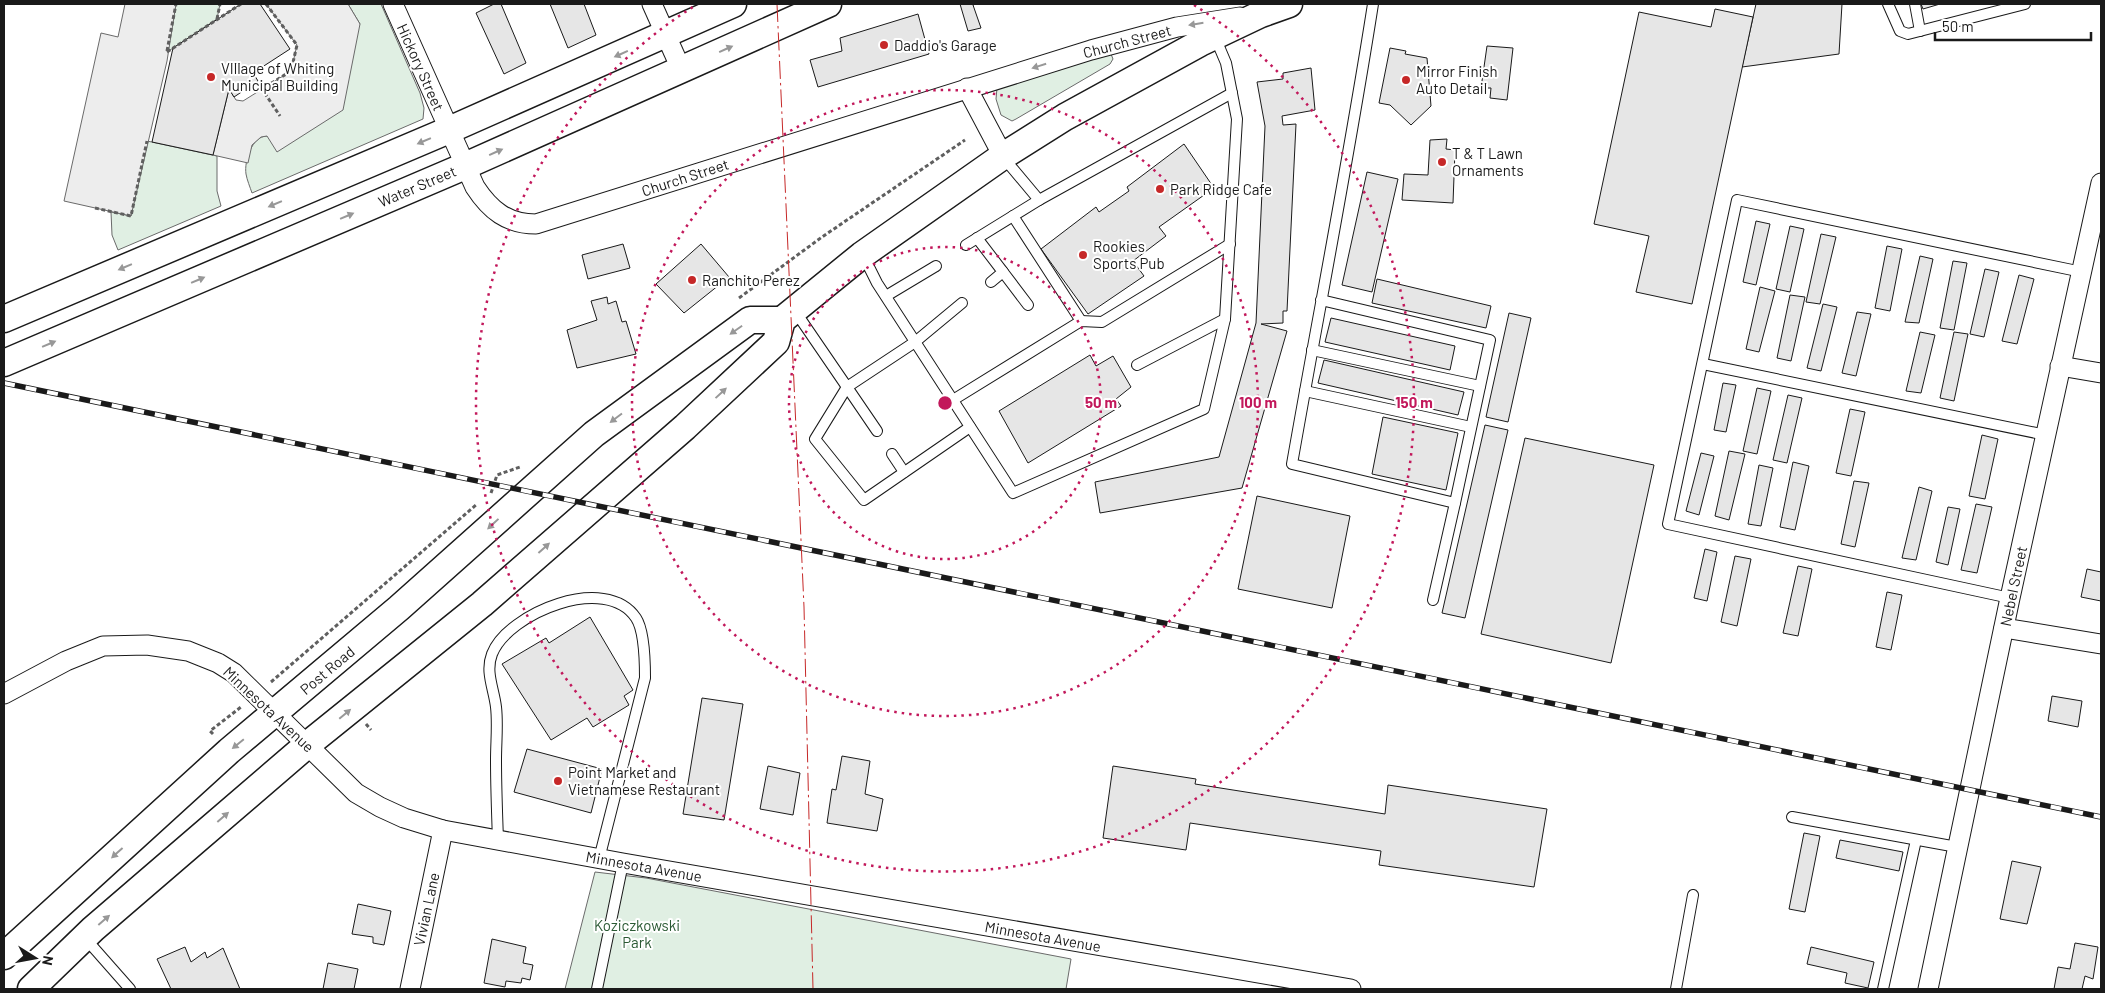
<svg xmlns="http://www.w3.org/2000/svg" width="2105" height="993" viewBox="0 0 2105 993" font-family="Barlow,sans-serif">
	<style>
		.green { fill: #e0efe3; stroke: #6a6a6a }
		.parking { fill: #ededed; stroke: #6a6a6a }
		.building { fill: #e6e6e6; stroke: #1a1a1a }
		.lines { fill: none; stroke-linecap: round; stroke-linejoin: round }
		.service-casing { stroke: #1a1a1a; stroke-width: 12 }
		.minor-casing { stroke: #1a1a1a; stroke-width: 21 }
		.secondary-casing { stroke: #1a1a1a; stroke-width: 29 }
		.path { stroke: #5f5f5f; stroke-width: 3; stroke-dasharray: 4 2.5; stroke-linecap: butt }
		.service { stroke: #fff; stroke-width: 10 }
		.minor { stroke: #fff; stroke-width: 19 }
		.secondary { stroke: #fff; stroke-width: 26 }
		.rail-casing { stroke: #1a1a1a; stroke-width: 5.5 }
		.rail { stroke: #fff; stroke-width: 4; stroke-dasharray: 11; stroke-linecap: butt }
		.power { stroke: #c62828; stroke-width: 1; stroke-dasharray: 18 4 2.5 4; stroke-linecap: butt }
		.oneway { fill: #989898 }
		.ring { fill: none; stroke: #c2185b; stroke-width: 2.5; stroke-dasharray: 2.5 5 }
		.poi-dot { fill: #c62828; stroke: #fff; stroke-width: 2 }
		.labels { text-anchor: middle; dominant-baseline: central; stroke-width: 4; stroke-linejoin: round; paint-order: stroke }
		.street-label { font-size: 15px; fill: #1a1a1a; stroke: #fff }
		.poi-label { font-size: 15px; fill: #1a1a1a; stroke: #fff; text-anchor: start }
		.park-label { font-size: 15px; fill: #2b5a34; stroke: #fff }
		.centre { fill: #c2185b; stroke: #fff; stroke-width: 2.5 }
		.ring-label { font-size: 15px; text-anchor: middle; font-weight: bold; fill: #c2185b; stroke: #fff; stroke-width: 4; stroke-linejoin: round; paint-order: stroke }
	</style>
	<rect width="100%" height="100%" fill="#fff"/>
	<g class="green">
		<path d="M176,4H220L217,19L167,52Z"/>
		<path d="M348,4H381L420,93L424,108L423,119L252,193C250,187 247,180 246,174C244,161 252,136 267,136L360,24Z"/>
		<path d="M1111,54L1113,59L1110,64L1016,119L1012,121L1001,115L996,99L997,88L1002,84Z"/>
		<path d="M147,141L217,156V191L221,206L118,250L112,235L111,212L131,216Z"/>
		<path d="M595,872L646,878L1071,959L1066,989H565Z"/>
	</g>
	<g class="parking">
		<path d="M125,4H176L167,61L131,216L64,201L101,33L118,37Z"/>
		<path d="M266,4H348L360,24L343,110L277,152L267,136L261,137L252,145L248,163L213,155L229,89L236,100L243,101L291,71L297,45Z"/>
	</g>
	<g class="building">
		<path d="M241,4H260L290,49L253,73L258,81L234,97L229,89L213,155L152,142L173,48Z"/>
		<path d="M494,4H501L526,63L504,74L476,13Z"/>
		<path d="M550,4H584L596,35L568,48Z"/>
		<path d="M960,4H976L973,5L981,28L968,31Z"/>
		<path d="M1756,4H1842L1839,54L1742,67Z"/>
		<path d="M1921,4H1940L1923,9Z"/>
		<path d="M1715,9L1753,17L1692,304L1636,292L1649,236L1594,224L1639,12L1711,27Z"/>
		<path d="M918,14L929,54L818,87L810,60L842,51L840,38Z"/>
		<path d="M1487,46L1513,48L1507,100L1490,98L1491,88H1481Z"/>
		<path d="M1390,48L1406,51L1405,54L1427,58L1431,106L1411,125L1390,105L1379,103Z"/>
		<path d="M1311,68L1315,110L1282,116L1283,125L1296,124L1287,311H1283V323L1261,324L1287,331L1242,488L1100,513L1095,482L1219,457L1256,323L1265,126L1257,82L1283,79V73Z"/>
		<path d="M1447,139L1446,149L1455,150L1453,203L1402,200L1404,174L1428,175L1430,140Z"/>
		<path d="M1184,144L1214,188L1159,227L1166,236L1133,261L1144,276L1088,314L1041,249L1096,207L1099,212L1129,191L1127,187Z"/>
		<path d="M1367,172L1398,179L1372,292L1342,285Z"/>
		<path d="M1756,221L1770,224L1756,285L1743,282Z"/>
		<path d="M1790,226L1804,229L1790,292L1776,289Z"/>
		<path d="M1821,234L1836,237L1820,304L1806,302Z"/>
		<path d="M623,244L630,268L588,279L582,255Z"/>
		<path d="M701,244L729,277L684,313L656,284Z"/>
		<path d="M1887,246L1902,249L1890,311L1875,308Z"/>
		<path d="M1920,256L1933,259L1919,323L1905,322Z"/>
		<path d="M1953,261L1967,263L1954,330L1940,328Z"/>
		<path d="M1985,269L1999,272L1984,337L1970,334Z"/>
		<path d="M2019,275L2034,279L2017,344L2002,341Z"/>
		<path d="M1377,279L1491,306L1486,328L1372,303Z"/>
		<path d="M1760,287L1775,291L1759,352L1746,349Z"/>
		<path d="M1790,295L1805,297L1791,361L1777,358Z"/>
		<path d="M607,297L608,304L616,301L622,322L626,321L636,354L577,368L567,330L597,320L591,301Z"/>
		<path d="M1823,304L1837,307L1821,371L1807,368Z"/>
		<path d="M1857,312L1871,314L1856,376L1842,373Z"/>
		<path d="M1509,313L1531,318L1508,422L1486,417Z"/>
		<path d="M1331,318L1455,346L1450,370L1325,342Z"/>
		<path d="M1920,332L1935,335L1921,393L1906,391Z"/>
		<path d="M1954,332L1968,334L1954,401L1940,398Z"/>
		<path d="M1090,355L1096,366L1113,356L1131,387L1116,399L1121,406L1028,463L999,411Z"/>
		<path d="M1324,360L1464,392L1458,415L1318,383Z"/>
		<path d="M1723,383L1736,385L1726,432L1714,430Z"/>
		<path d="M1757,388L1771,391L1757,454L1743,451Z"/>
		<path d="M1788,395L1802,398L1787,463L1773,460Z"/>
		<path d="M1850,409L1865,412L1851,476L1836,473Z"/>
		<path d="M1383,417L1458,433L1446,490L1372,474Z"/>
		<path d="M1485,425L1508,430L1465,618L1442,613Z"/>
		<path d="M1982,435L1998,439L1985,499L1969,496Z"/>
		<path d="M1525,438L1654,465L1611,663L1481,634Z"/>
		<path d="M1729,451L1745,454L1729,520L1715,516Z"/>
		<path d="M1701,453L1714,456L1699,515L1686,511Z"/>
		<path d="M1793,462L1809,466L1795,530L1780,527Z"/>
		<path d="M1759,465L1773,468L1761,526L1748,524Z"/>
		<path d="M1854,481L1869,483L1855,547L1841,544Z"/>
		<path d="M1919,487L1932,491L1916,560L1902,558Z"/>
		<path d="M1257,496L1350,516L1332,608L1238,589Z"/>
		<path d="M1976,504L1992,507L1977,573L1961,570Z"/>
		<path d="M1948,507L1960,509L1948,565L1936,562Z"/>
		<path d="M1705,549L1717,552L1707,601L1694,598Z"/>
		<path d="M1735,556L1751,559L1737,626L1721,622Z"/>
		<path d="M1798,566L1812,569L1798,636L1783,633Z"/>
		<path d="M2087,569L2101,572V601L2081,597Z"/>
		<path d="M1887,592L1902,595L1891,650L1876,647Z"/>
		<path d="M590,617L633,690L624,696L629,705L593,727L587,718L551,740L502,664L546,638L549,643Z"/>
		<path d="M2052,696L2082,701L2078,727L2048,721Z"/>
		<path d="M702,698L743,704L724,820L683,814Z"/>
		<path d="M527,749L602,769L591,813L514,792Z"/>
		<path d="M842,756L870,761L865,794L883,799L877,831L827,823L832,789L836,790Z"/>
		<path d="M768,766L800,773L793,815L760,809Z"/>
		<path d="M1113,766L1196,779L1195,784L1385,814L1388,785L1547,809L1534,887L1379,865L1381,851L1190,823L1186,850L1103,838Z"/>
		<path d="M1804,833L1820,836L1805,912L1789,909Z"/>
		<path d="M1840,840L1903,852L1899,871L1836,858Z"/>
		<path d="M2012,861L2041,867L2027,924L2000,919Z"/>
		<path d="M358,904L391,911L384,945L373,943V937L352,934Z"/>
		<path d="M492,939L526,947L523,963L533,965L530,980L522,978L521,983L506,981L505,987L484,983Z"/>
		<path d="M2075,943L2098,947L2093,979L2085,976L2082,989H2054L2058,967L2070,969Z"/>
		<path d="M185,947L191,962L205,952L207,958L223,948L240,989H171L157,959Z"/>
		<path d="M1811,947L1874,962L1868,988L1845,983L1847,973L1807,964Z"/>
		<path d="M328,963L358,969L354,989H323Z"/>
	</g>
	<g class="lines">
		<g class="service-casing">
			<g id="service">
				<path d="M1888,4L1900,31L1908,34L2025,4"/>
				<path d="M1915,4L1920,31"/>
				<path d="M1003,157L1039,200L1232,93"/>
				<path d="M1013,216L1081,321"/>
				<path d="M977,238L1003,272L991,282"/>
				<path d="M966,245L1039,200"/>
				<path d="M863,255L877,283L1013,493L1204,409L1225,319L1237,119L1226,63L1215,37"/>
				<path d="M1003,272L1028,305"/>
				<path d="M886,296L936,266"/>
				<path d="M1321,300L1490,340L1455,503L1292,464C1319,310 1349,158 1373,4"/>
				<path d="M795,311L847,387L915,342L962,303"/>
				<path d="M1312,350L1480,386"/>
				<path d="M1703,364L2046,435"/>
				<path d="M1137,365L1225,319"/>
				<path d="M1305,391L1471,427"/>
				<path d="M953,400L1081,321L1102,322L1230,244"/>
				<path d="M877,431L847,387L815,439L864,500L970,427"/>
				<path d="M892,454L904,472"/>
				<path d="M2010,598L1668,524L1737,200L2082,272"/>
				<path d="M1433,600L1455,503"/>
				<path d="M1792,817L1957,847"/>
				<path d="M498,840C497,813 496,786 496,760C496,742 498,724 496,707C494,689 485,672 492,654C508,613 606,573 636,618C644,630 645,663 645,678L599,859"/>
				<path d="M85,938L130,989"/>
				<path d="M597,989L623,863"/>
				<path d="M1676,989L1693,895"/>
				<path d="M1883,989L1916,840"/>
			</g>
		</g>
		<g class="minor-casing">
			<g id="minor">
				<path d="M393,4L475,187C490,210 507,224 536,224L1091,50L1177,27L1240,17"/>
				<path d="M652,4L681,69"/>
				<path d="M967,88L1003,156"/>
				<path d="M2060,366L2101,373"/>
				<path d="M2004,628L2101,644"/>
				<path d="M4,694L66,661L103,646L147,645L188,651L218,663L234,673L356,793L380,807L404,818L443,830L623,863L1351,989"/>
				<path d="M410,989L443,830"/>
				<path d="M1928,989L2010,598L2101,183"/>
			</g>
		</g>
		<g class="secondary-casing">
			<g id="secondary">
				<path d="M4,319L449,130L733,4"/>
				<path d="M4,363L465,166L828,4"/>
				<path d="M4,956L229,751L399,608L594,434L750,320H782"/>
				<path d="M31,989L93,929L186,849L307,745L482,604L685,427L776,342L782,320L862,255L1003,156L1065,117L1200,43L1261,14L1289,4"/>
			</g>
		</g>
		<g class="path">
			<path d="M266,4L297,45L291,71L262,89L280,116"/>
			<path d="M217,19L220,4"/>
			<path d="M167,51L176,4"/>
			<path d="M167,52L241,4"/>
			<path d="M95,208L131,216L147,141"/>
			<path d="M739,298L822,237L965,140"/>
			<path d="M491,493L497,475L520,467"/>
			<path d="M271,682L476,505"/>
			<path d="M366,724L371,730"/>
			<path d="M213,734L210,731L241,707"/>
		</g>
		<use href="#service" class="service"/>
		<use href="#minor" class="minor"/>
		<use href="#secondary" class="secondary"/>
		<g class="rail-casing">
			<path id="rail" d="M4,383L2101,817"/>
		</g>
		<use href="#rail" class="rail"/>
		<path class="power" d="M777,4L804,607L813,989"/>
	</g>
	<defs><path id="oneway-solid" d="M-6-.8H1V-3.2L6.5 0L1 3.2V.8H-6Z" transform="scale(1.25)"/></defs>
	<g class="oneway">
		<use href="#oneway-solid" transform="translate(1196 24) rotate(171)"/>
		<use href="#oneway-solid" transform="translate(726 49) rotate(-24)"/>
		<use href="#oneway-solid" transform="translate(621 54) rotate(156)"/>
		<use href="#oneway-solid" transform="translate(1039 66) rotate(163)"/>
		<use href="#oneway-solid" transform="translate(424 141) rotate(157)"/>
		<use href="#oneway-solid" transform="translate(496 152) rotate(-24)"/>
		<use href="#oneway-solid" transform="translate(275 204) rotate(157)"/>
		<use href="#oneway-solid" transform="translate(347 216) rotate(-23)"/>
		<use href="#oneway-solid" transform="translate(125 267) rotate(157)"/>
		<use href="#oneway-solid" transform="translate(198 280) rotate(-23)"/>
		<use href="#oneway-solid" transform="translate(736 330) rotate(145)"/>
		<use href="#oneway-solid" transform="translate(49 344) rotate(-23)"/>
		<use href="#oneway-solid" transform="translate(721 393) rotate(-43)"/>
		<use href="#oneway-solid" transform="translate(616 418) rotate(143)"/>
		<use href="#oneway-solid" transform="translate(493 524) rotate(137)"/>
		<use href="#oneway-solid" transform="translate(544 548) rotate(-42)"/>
		<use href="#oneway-solid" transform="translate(345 714) rotate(-40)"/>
		<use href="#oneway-solid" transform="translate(238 744) rotate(141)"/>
		<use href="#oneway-solid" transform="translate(223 817) rotate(-41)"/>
		<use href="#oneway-solid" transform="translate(117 853) rotate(138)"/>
		<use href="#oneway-solid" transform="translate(104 920) rotate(-41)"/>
	</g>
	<g class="ring">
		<circle cx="945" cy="403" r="156"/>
		<circle cx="945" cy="403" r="313"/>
		<path d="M1194 5A469 469 0 1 1 696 5"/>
	</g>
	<g class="poi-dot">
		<circle cx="884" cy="45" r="5"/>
		<circle cx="211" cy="77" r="5"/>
		<circle cx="1406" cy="80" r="5"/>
		<circle cx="1442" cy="162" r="5"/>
		<circle cx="1160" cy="189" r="5"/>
		<circle cx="1083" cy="255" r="5"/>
		<circle cx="692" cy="280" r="5"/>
		<circle cx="558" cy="781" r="5"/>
	</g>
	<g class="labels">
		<g class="street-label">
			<text transform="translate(1127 41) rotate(-15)">Church Street</text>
			<text transform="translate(421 67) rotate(66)">Hickory Street</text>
			<text transform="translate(685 177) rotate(-18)">Church Street</text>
			<text transform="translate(417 186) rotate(-23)">Water Street</text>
			<text transform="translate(2013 586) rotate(-78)">Nebel Street</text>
			<text transform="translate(327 670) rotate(-40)">Post Road</text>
			<text transform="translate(269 709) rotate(43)">Minnesota Avenue</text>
			<text transform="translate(644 866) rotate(10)">Minnesota Avenue</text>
			<text transform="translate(426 909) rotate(-78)">Vivian Lane</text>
			<text transform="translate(1043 936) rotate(10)">Minnesota Avenue</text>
		</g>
		<g class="poi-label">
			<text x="894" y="45">Daddio's Garage</text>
			<text x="221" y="68">VIllage of Whiting<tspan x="221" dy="17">Municipal Building</tspan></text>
			<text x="1416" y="71">Mirror Finish<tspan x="1416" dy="17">Auto Detail</tspan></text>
			<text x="1452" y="153">T &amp; T Lawn<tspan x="1452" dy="17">Ornaments</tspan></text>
			<text x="1170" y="189">Park Ridge Cafe</text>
			<text x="1093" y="246">Rookies<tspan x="1093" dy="17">Sports Pub</tspan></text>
			<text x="702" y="280">Ranchito Perez</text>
			<text x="568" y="772">Point Market and<tspan x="568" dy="17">Vietnamese Restaurant</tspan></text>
		</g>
		<g class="park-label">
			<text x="637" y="925">Koziczkowski<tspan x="637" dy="17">Park</tspan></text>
		</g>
	</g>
	<circle cx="945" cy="403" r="8" class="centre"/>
	<g class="ring-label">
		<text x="1101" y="408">50 m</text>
		<text x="1258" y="408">100 m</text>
		<text x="1414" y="408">150 m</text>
	</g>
	<rect width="2105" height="993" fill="none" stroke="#1a1a1a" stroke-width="10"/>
	<g transform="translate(35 958) rotate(101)" stroke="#ffffff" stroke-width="4" paint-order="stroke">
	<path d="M0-4L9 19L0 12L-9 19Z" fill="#1a1a1a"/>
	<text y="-8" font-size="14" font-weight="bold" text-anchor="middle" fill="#1a1a1a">N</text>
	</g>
	<path d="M1935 32v8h156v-8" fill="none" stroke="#1a1a1a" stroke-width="2.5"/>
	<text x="1942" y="32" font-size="15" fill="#1a1a1a" stroke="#ffffff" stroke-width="4" paint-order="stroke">50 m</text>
</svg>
